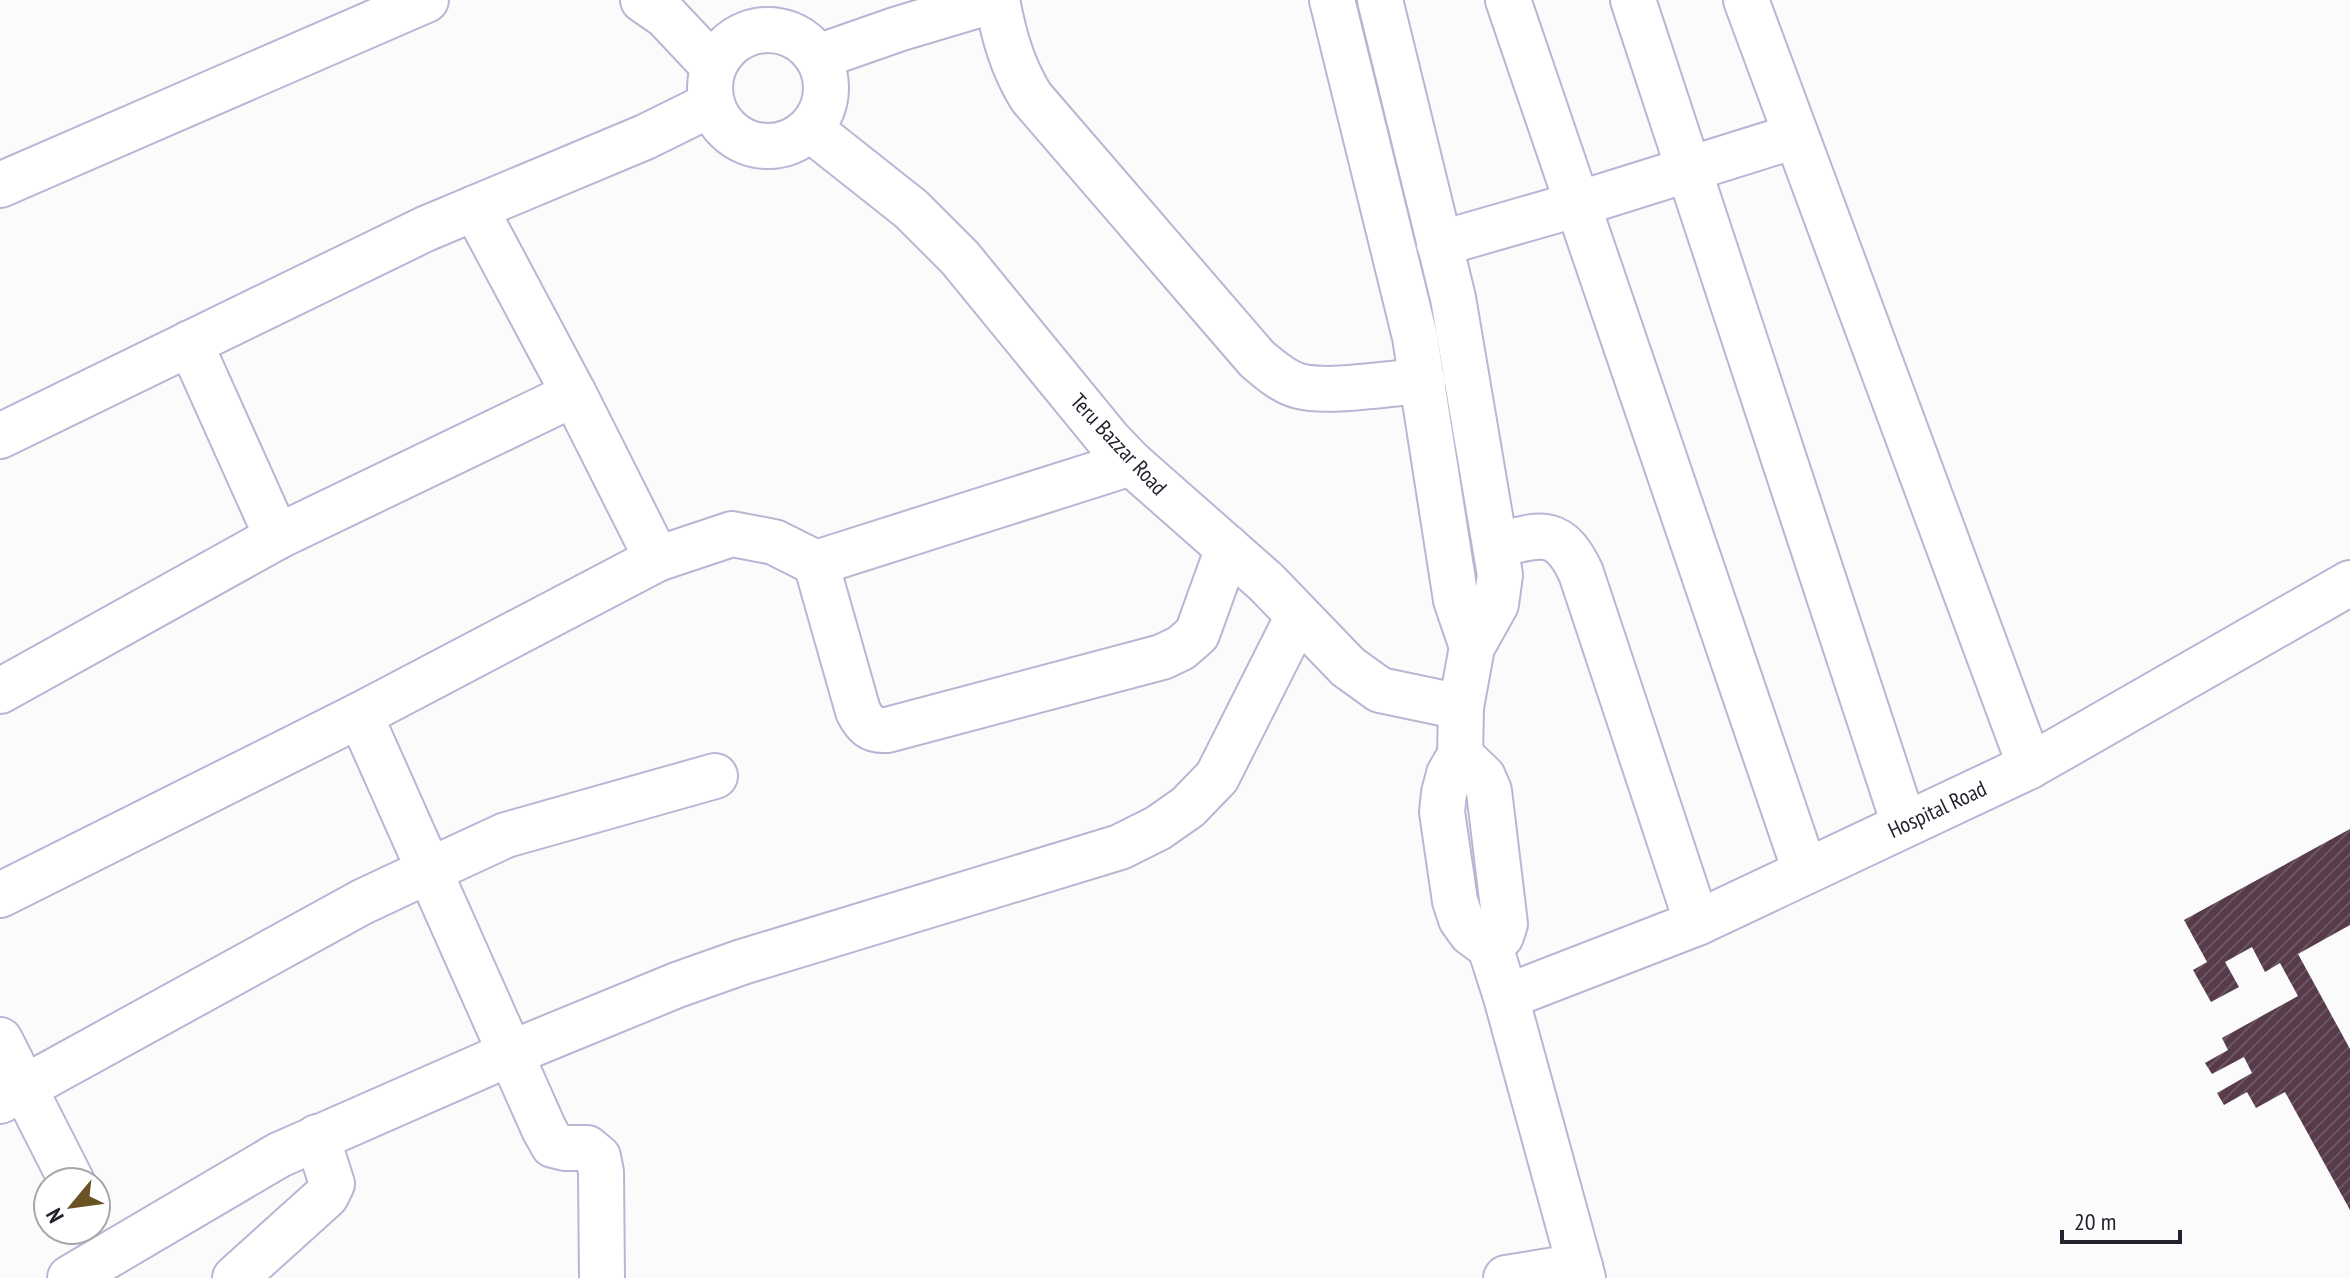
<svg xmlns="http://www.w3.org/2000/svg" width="2350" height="1278" viewBox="0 0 2350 1278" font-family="'PT Sans Narrow',sans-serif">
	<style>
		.building { fill: url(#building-hatch) }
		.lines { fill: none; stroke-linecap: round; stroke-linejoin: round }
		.minor-casing { stroke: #bfb3d4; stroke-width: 48 }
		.minor { stroke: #fff; stroke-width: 44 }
		.labels { text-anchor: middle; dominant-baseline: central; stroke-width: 8; stroke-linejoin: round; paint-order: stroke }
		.street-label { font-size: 22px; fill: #26212e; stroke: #fff }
	</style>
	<defs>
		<pattern id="building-hatch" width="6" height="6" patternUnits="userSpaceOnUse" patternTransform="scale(2)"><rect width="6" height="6" fill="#573b4a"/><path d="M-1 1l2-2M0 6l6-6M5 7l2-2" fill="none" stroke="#6c5562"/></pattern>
	</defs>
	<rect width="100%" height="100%" fill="#fbfbfb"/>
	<path class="building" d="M2350,829V925L2298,954L2350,1049V1210L2285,1092L2256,1108L2247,1092L2224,1105L2217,1093L2252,1073L2244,1057L2212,1074L2205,1063L2228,1050L2222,1038L2298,996L2280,963L2265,972L2252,947L2225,962L2239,987L2211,1002L2193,970L2207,962L2184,920Z"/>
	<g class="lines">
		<g class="minor-casing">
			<g id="minor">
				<path d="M643,0L666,16L713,66"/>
				<path d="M997,0C1004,36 1012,66 1031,97L1257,359C1269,369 1283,382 1299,386C1329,394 1389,383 1423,381"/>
				<path d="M1332,0L1415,337L1456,600L1472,647"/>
				<path d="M1380,0L1453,298L1500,575L1496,604L1472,647L1461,707L1460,755L1449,774L1444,793L1442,812L1455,901L1461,919L1471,933L1490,947L1506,997L1583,1278"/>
				<path d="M1508,0L1805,871"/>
				<path d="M1633,0L1904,824"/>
				<path d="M1746,0L2030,766"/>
				<circle cx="768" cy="88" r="58"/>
				<path d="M818,57L898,29L995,0"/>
				<path d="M810,129L911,209L960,258L1108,439L1131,463L1266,582L1348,667L1380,690L1461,707"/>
				<path d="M0,185L426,0"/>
				<path d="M1439,244L1578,204L1795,136"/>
				<path d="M190,343L277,537"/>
				<path d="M0,436L425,229L645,137L712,104"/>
				<path d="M1131,463L816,563L858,711C865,725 871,731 887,730L1162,657L1181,648L1197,634L1228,548"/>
				<path d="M1497,545C1541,534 1559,526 1581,573L1697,923"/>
				<path d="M657,559L732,534L774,542L816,563"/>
				<path d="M0,691L277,537L574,394"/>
				<path d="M360,715L544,1129L553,1145L565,1148H587L598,1157L601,1172L602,1278"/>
				<path d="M1460,755L1483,777L1489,791L1505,924L1501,936L1490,947"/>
				<path d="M0,895L360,715L657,559L574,394L475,208"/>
				<path d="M1506,997L1697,923L2030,766L2350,583"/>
				<path d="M0,1040L72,1182"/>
				<path d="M0,1101L362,902L428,871L506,835L715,776"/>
				<path d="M70,1278L279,1155L509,1054L677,985L742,962L1120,847L1158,828L1188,807L1217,777L1298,616"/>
				<path d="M235,1278L326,1196L332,1184L317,1137"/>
				<path d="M1506,1278L1580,1266"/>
			</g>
		</g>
		<use href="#minor" class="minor"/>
	</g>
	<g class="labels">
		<g class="street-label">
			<text transform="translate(1119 444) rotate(47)">Teru Bazzar Road</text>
			<text transform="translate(1937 809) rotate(-25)">Hospital Road</text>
		</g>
	</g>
	<g transform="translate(72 1206) rotate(241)"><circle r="38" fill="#ffffff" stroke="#a8a6ab" stroke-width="2"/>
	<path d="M0-6L14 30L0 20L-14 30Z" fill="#6a5323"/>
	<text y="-12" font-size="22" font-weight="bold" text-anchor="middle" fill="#26212e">N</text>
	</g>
	<path d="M2062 1230v12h118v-12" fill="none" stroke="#26212e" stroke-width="4"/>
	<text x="2074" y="1230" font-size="24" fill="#26212e" stroke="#ffffff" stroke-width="6" paint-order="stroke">20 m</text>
</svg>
